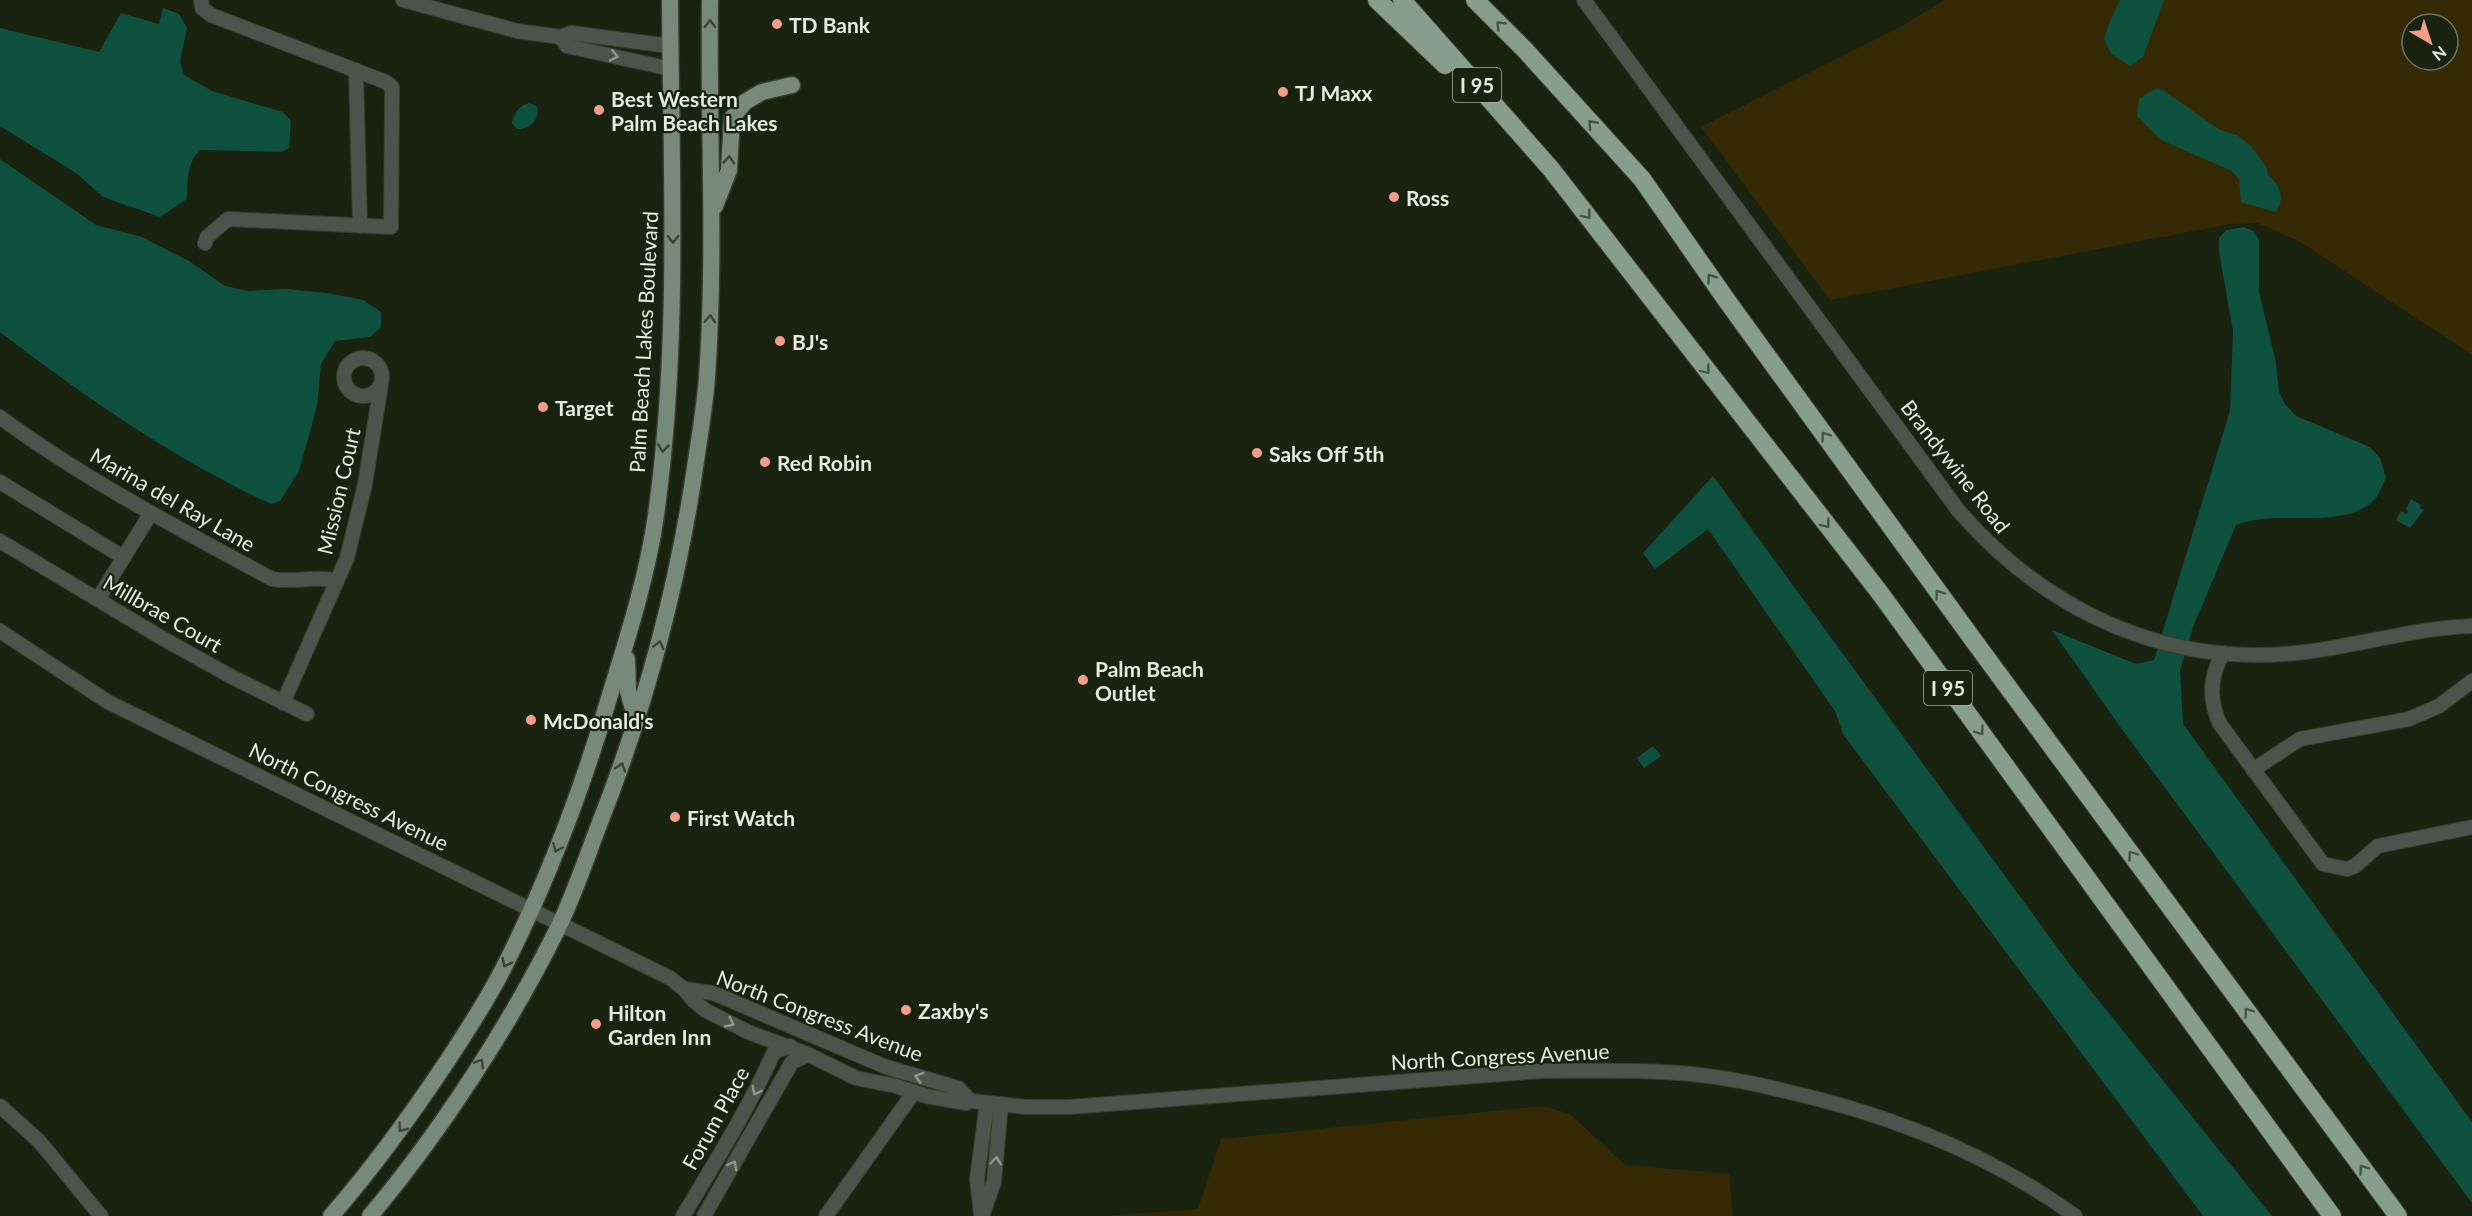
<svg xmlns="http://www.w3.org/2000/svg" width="2472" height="1216" viewBox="0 0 2472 1216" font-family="Lato,sans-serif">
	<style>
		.green { fill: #342903; fill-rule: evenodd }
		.water { fill: #0e503e }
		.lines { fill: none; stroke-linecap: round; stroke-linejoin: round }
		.minor-casing { stroke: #353e2c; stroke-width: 16 }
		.major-casing { stroke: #353e2c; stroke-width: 19 }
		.highway-casing { stroke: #353e2c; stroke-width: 20 }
		.minor { stroke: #4b544c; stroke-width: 14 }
		.major { stroke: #77897a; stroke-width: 16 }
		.highway { stroke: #889e8c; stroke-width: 18 }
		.oneway { stroke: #394634 }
		.oneway2 { stroke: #455441 }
		.oneway3 { stroke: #90988e }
		.poi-dot { fill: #f49e89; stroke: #18220f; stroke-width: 2 }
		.labels { text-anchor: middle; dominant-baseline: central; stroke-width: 4.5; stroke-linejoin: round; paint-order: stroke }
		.shield { fill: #18220f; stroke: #a8afa1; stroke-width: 1.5 }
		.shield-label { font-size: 20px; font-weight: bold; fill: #e5ebdf }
		.poi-label { font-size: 21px; font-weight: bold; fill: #e5ebdf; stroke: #18220f; text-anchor: start }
		.street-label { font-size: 21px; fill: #e5ebdf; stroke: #18220f }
	</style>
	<rect width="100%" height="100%" fill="#18220f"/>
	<g class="green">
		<path d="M1944,0H2472V355L2299,241L2257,223L2230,224L1830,300L1701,127L1902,26ZM2412,24H2448V60H2412Z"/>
		<path d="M1543,1106L1570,1114L1625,1165L1729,1174L1733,1216H1105L1198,1209L1221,1139Z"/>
	</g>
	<g class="water">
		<path d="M2120,0H2164L2143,57L2130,66L2111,54L2104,39L2110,21Z"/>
		<path d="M163,8L179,14L187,28L180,61L184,75L212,91L283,112L291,121L289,148L282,152L201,150C186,162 188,181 187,199L160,217L103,197L76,173L0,126V28L99,52L121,13L159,24Z"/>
		<path d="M2155,89L2163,90L2220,130L2237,135L2251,146L2267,168L2268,175C2280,184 2286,200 2275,212L2241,202L2239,179L2232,171L2161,140L2137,116L2139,99Z"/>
		<path d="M529,103L537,106C541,119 529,130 517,129L512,123C514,112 519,106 529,103Z"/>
		<path d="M0,159L96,225L142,237L189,261L225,286L248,291L285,289L327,293L363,300L381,312V327L370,337L335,341L321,364L317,406L299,471L280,501L271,504C174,459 85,397 0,332Z"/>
		<path d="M2244,227L2255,232L2259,241V292L2276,363L2279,392L2285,404L2296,416L2370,447L2380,458L2386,478C2382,485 2380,493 2375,499C2345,532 2277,508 2236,525L2193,627L2180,670L2183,724L2472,1122V1203L2121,728L2052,630L2136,664L2154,660L2230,411L2233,331L2219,252V238L2226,230Z"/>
		<path d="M1713,476L2070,965L2272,1216H2203L1843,734L1835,711L1708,529L1655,569L1643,553Z"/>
		<path d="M2411,499L2421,505L2420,508L2424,510L2410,528L2396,520L2401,511L2407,514L2408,511L2406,509Z"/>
		<path d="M1653,746L1661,756L1644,768L1637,758Z"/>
	</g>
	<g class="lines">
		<g class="minor-casing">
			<g id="minor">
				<path d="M201,0L202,8L211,15L386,82L392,87V92L391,227L228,219L207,237L205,243"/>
				<path d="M403,0L517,31L561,37L571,33L670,46"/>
				<path d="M1584,0L1958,510C2046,612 2169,669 2305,652C2362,645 2415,628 2472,626"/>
				<path d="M561,37L567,46L671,69"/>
				<path d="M356,70L360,226"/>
				<circle cx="363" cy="377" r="19"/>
				<path d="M0,417C85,480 180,529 272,579C294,583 315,575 337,581"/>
				<path d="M0,482L123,557"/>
				<path d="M0,541L162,638L232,677L307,714"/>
				<path d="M98,599L151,513"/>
				<path d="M0,631L108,702L670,978L684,989L693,1000L705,1010L748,1032L805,1053L856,1078L896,1086L926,1096L966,1103L971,1101L1026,1107H1069L1541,1071C1594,1071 1647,1069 1700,1075C1728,1078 1757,1084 1785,1091C1888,1114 1988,1153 2075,1216"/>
				<path d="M2223,653C2210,676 2208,699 2220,724L2323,864L2347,869L2355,866L2378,846L2472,827"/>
				<path d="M283,703L347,558L365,484L381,385"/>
				<path d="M2253,770L2300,739L2409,719L2439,706L2472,681"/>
				<path d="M684,989L713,993L886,1067L958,1088L971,1101"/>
				<path d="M0,1106L39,1141L101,1216"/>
				<path d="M981,1214L977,1179L987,1103"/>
				<path d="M683,1216C715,1162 748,1110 774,1052L790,1046"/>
				<path d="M704,1216L792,1062L808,1055"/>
				<path d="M826,1216L914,1092"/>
				<path d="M982,1216L994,1182L1001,1104"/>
			</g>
		</g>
		<g class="major-casing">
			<g id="major">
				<path d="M715,206L729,170L732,118L745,102L762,92L792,85"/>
				<path d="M627,659L628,691L636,720"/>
				<path d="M331,1216C374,1167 412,1114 448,1060C468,1029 489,998 505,965C550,876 585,781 613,685C630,630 648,572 656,515C680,344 671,172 670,0"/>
				<path d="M370,1216C440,1133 510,1025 558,928C574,895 586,859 599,825C645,708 678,586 696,461C700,433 705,405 707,377C716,252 708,126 710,0"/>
			</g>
		</g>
		<g class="highway-casing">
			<g id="highway">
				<path d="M1377,0L1445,65"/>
				<path d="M1402,0L1551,169L1880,593L2332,1216"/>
				<path d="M1475,0L1525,50L1642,179L1725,298L1974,641L2398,1216"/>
			</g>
		</g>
		<use href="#minor" class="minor"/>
		<use href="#major" class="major"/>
		<use href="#highway" class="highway"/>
	</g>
	<defs><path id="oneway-chevron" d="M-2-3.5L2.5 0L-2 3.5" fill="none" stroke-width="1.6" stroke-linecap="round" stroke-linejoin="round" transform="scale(1.5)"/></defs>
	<g class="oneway">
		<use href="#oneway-chevron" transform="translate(710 24) rotate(-89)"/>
		<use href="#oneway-chevron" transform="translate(729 160) rotate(-86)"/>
		<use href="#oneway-chevron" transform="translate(673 239) rotate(91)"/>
		<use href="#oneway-chevron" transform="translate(710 319) rotate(-87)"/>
		<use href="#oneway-chevron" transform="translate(663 448) rotate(96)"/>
		<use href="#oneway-chevron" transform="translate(659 645) rotate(-76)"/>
		<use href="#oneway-chevron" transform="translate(621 767) rotate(-72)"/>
		<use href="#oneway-chevron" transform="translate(557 848) rotate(113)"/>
		<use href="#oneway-chevron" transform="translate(506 963) rotate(116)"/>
		<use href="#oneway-chevron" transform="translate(480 1063) rotate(-57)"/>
		<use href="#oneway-chevron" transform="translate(402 1128) rotate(127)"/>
	</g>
	<g class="oneway2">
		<use href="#oneway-chevron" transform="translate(1500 25) rotate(-135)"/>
		<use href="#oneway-chevron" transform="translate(1592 124) rotate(-132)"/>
		<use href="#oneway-chevron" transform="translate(1587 215) rotate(52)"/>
		<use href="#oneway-chevron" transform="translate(1711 278) rotate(-125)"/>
		<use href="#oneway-chevron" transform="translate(1706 370) rotate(52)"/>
		<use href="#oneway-chevron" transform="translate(1825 436) rotate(-126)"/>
		<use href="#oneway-chevron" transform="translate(1826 524) rotate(52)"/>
		<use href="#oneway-chevron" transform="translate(1939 594) rotate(-126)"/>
		<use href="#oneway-chevron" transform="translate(1980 731) rotate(54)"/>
		<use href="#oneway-chevron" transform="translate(2132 855) rotate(-126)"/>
		<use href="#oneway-chevron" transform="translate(2248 1012) rotate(-126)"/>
		<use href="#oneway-chevron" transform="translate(2363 1169) rotate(-126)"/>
	</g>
	<g class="oneway3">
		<use href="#oneway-chevron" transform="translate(614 56) rotate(12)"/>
		<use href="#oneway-chevron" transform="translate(730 1023) rotate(27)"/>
		<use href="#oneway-chevron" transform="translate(919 1077) rotate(-164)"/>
		<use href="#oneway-chevron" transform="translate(756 1091) rotate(117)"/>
		<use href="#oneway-chevron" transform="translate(996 1161) rotate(-85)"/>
		<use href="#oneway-chevron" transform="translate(733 1165) rotate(-61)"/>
	</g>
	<g class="poi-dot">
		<circle cx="777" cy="24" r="6"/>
		<circle cx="1283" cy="92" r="6"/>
		<circle cx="599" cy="110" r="6"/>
		<circle cx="1394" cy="197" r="6"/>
		<circle cx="780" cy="341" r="6"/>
		<circle cx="543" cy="407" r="6"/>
		<circle cx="1257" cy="453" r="6"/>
		<circle cx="765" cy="462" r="6"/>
		<circle cx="1083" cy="680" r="6"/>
		<circle cx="531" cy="720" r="6"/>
		<circle cx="675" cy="817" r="6"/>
		<circle cx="906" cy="1010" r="6"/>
		<circle cx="596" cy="1024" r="6"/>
	</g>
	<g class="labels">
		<g class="shield">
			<rect x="1453" y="68" width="48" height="34" rx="4.5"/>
			<rect x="1924" y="671" width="48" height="34" rx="4.5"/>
		</g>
		<g class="shield-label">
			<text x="1477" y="85">I 95</text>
			<text x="1948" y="688">I 95</text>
		</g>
		<g class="poi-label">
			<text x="789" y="24">TD Bank</text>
			<text x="1295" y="92">TJ Maxx</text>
			<text x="611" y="98">Best Western<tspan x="611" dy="24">Palm Beach Lakes</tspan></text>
			<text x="1406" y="197">Ross</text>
			<text x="792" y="341">BJ's</text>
			<text x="555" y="407">Target</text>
			<text x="1269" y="453">Saks Off 5th</text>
			<text x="777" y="462">Red Robin</text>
			<text x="1095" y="668">Palm Beach<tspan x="1095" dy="24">Outlet</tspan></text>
			<text x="543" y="720">McDonald's</text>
			<text x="687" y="817">First Watch</text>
			<text x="918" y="1010">Zaxby's</text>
			<text x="608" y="1012">Hilton<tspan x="608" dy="24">Garden Inn</tspan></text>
		</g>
		<g class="street-label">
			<text transform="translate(643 342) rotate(-87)">Palm Beach Lakes Boulevard</text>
			<text transform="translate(1956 466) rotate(52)">Brandywine Road</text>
			<text transform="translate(338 491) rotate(-77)">Mission Court</text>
			<text transform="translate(173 499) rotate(30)">Marina del Ray Lane</text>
			<text transform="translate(163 613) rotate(30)">Millbrae Court</text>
			<text transform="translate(349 796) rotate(26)">North Congress Avenue</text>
			<text transform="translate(820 1015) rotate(21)">North Congress Avenue</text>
			<text transform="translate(1500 1056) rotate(-3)">North Congress Avenue</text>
			<text transform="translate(715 1118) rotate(-61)">Forum Place</text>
		</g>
	</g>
	<g transform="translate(2430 42) rotate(141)"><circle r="28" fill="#18220f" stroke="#6a7262" stroke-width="1.5"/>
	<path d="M0-4.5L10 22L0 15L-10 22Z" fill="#f49e89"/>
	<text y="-9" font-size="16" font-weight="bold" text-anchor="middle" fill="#e5ebdf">N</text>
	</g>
</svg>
